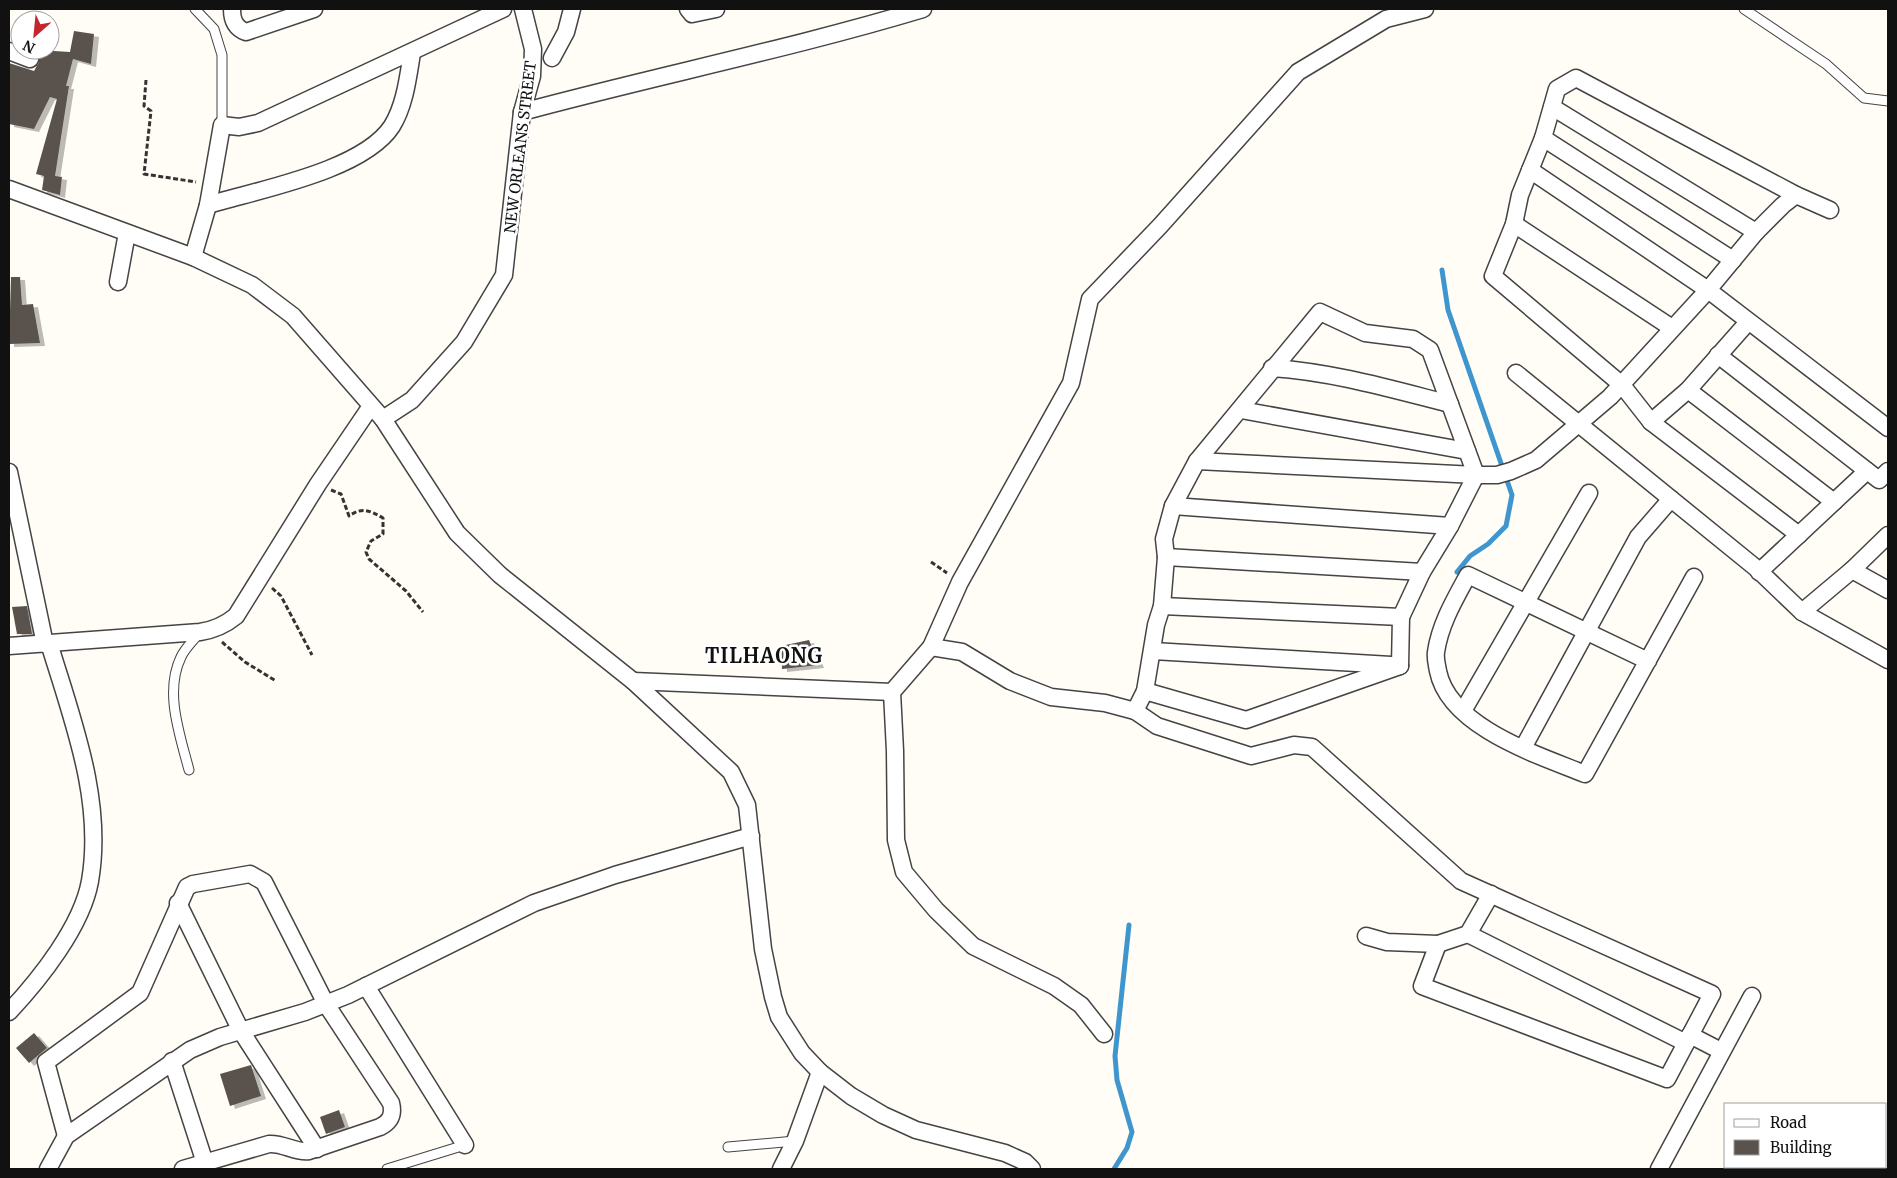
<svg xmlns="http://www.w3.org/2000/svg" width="1897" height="1178" viewBox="0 0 1897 1178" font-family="Merriweather,serif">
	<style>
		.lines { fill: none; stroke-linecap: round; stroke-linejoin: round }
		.stream { stroke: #3f96cf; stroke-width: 5 }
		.building { fill: #5a524d; filter: url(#shadow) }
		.service-casing { stroke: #444; stroke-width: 11 }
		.minor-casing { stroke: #444; stroke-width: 19 }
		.path { stroke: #333; stroke-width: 3; stroke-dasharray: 5 2.5; stroke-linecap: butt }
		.service { stroke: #fff; stroke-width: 9 }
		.minor { stroke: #fff; stroke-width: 16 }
		.labels { text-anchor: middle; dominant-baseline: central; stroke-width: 5; stroke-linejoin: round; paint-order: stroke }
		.street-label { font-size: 15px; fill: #111; stroke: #fff }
		.district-label { font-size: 20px; font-weight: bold; letter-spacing: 1px; fill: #111; stroke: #fff }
	</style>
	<defs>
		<filter id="shadow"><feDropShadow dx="5" dy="3" stdDeviation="0" flood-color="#0004"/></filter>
	</defs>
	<rect width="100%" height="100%" fill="#fffdf5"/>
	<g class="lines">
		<g class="stream">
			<path d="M1442,270L1448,310L1512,495L1506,526L1488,544L1470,556L1457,572"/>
			<path d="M1114,1169L1127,1148L1132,1132L1117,1080L1115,1056L1129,925"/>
		</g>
	</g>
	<g class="building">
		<path d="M74,31L94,34L91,64L73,59L66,86H69L55,176L62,177L60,195L42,190L44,176L36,174L57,99L50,97L34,129L9,124V63L34,71L39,62L38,50L70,52Z"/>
		<path d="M11,277H20L22,305L33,304L40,343L9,344Z"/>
		<path d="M27,606L32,634H17L12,607Z"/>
		<path d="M809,640L819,665L782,669L781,646Z"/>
		<path d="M34,1033L47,1048L29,1063L16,1048Z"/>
		<path d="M251,1065L261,1096L230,1106L220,1074Z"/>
		<path d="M339,1110L345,1127L326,1134L320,1117Z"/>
	</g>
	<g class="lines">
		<g class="service-casing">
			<g id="service">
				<path d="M195,9L214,29L222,55V125"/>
				<path d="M1744,9L1826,64L1864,98L1888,101"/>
				<path d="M189,770C180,735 164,692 181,657C185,648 194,640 200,632"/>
				<path d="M728,1147L795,1141"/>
				<path d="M387,1169L465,1145"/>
			</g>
		</g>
		<g class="minor-casing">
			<g id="minor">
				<path d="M232,9C232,20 235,28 246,32L314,9"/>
				<path d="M688,9L692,14L716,9"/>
				<path d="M9,51L30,59"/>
				<path d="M552,58L566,32L572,9"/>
				<path d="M1552,107L1756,232"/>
				<path d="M522,112C655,76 790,49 923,9"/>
				<path d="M1543,138L1733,260"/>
				<path d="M1530,170L1708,290L1888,428"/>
				<path d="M9,189L193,257L252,285L293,316L383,419L457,533L500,575L633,681L731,772L747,805L763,949L773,997L779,1017L802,1053L820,1072L851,1096L883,1115L916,1130L1005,1153L1025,1162L1032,1169"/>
				<path d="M208,205C257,190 363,171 392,126C405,105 408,77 412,53"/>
				<path d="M1514,224L1672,328"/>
				<path d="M193,257L208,205L222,125L239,127L258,123L503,9"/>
				<path d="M118,282L127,233"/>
				<path d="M1718,355L1879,480L1888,471"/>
				<path d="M1272,368C1333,372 1391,389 1450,404"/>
				<path d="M1516,373L1756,568L1802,612L1888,660"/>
				<path d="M1688,390L1834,502"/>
				<path d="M1241,410L1467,451"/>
				<path d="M383,419L412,400L464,342L504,275L522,112L532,76L533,49L523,9"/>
				<path d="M1651,422L1688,390L1748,322"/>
				<path d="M1197,461L1476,475H1497L1511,471L1536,460L1610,397L1708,290L1756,232L1783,205L1796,195"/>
				<path d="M9,472L45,644"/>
				<path d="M1173,506L1450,526"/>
				<path d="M1799,535L1651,422L1622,385L1493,276L1514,224L1520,195L1543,138L1557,89L1576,78L1796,195L1830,210"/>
				<path d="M1166,557L1422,572"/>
				<path d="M1852,570L1888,590"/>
				<path d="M1759,572L1867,471"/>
				<path d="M1162,606L1401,617"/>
				<path d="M1802,612L1852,570L1888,535"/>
				<path d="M9,646L200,632C214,630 225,625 236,616L318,484L371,406"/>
				<path d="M931,647L962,652L1010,681L1051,697L1105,703L1135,711L1157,726L1251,756L1294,745L1312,747L1461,881L1712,994L1667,1079L1422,986L1438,944"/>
				<path d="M1153,651L1391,665"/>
				<path d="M1648,661L1468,575C1455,599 1440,624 1436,652C1435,658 1437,665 1438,671C1449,727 1538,755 1585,774L1694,577"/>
				<path d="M633,681L892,692"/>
				<path d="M1145,691L1246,720L1400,666"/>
				<path d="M1135,711L1145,691L1156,625L1162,606L1166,557L1164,539L1173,506L1197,461L1320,312L1365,333L1413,339L1430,350L1476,475L1450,526L1422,572L1401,617L1400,666"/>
				<path d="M1463,711L1589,493"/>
				<path d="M1523,748L1638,537L1671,499"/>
				<path d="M178,903L241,1031L317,1149"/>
				<path d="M1468,934L1686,1043"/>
				<path d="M1366,936L1387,942L1438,944L1468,934L1491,894"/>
				<path d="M366,986L465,1145"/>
				<path d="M9,1012C40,979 82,926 90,881C104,800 72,719 49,643"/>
				<path d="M1104,1034L1081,1005L1054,986L973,946L936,910L904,872L896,840L895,751L892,692L931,647L960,582L1071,383L1090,299L1160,226L1298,72L1386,19L1425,9"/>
				<path d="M1690,1035L1721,1051"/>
				<path d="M172,1061L205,1163"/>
				<path d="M66,1136L46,1062L140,993L187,887L193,884L250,874L264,882L326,1004L391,1103C394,1115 390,1122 380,1127L309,1151C295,1153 284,1143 269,1144L183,1169"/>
				<path d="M48,1169L66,1136L190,1050L220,1037L305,1012L348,995L534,903L615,875L751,836"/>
				<path d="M781,1169L795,1141L820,1072"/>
				<path d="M1659,1169L1752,996"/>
			</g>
		</g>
		<g class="path">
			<path d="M146,80L144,106L151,111L144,174L196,182"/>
			<path d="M331,490L341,494L349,516C362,507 369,510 383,518V534L371,541L366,552L369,559L406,591L423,612"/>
			<path d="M931,562L947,573"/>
			<path d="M272,588L281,596L312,655"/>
			<path d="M222,642L245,662L276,681"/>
		</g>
		<use href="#service" class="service"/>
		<use href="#minor" class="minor"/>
	</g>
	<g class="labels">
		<g class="street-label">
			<text transform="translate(520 147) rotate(-83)">NEW ORLEANS STREET</text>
		</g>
		<g class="district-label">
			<text x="764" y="655">TILHAONG</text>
		</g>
	</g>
	<rect width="1897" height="1178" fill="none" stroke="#111111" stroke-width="20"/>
	<rect x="1724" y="1103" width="162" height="65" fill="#ffffff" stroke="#a0a0a0"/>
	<rect x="1734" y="1119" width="25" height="8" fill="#ffffff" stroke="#a0a0a0"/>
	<text x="1770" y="1128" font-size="15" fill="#111111">Road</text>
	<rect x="1734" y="1140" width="25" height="15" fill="#5a524d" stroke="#a0a0a0"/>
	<text x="1770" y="1153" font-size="15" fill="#111111">Building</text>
	<g transform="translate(35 35) rotate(207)"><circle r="24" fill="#ffffff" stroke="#a0a0a0"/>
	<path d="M0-4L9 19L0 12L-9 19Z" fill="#c4262e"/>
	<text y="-8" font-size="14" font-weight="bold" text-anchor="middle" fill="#111111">N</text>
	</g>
</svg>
